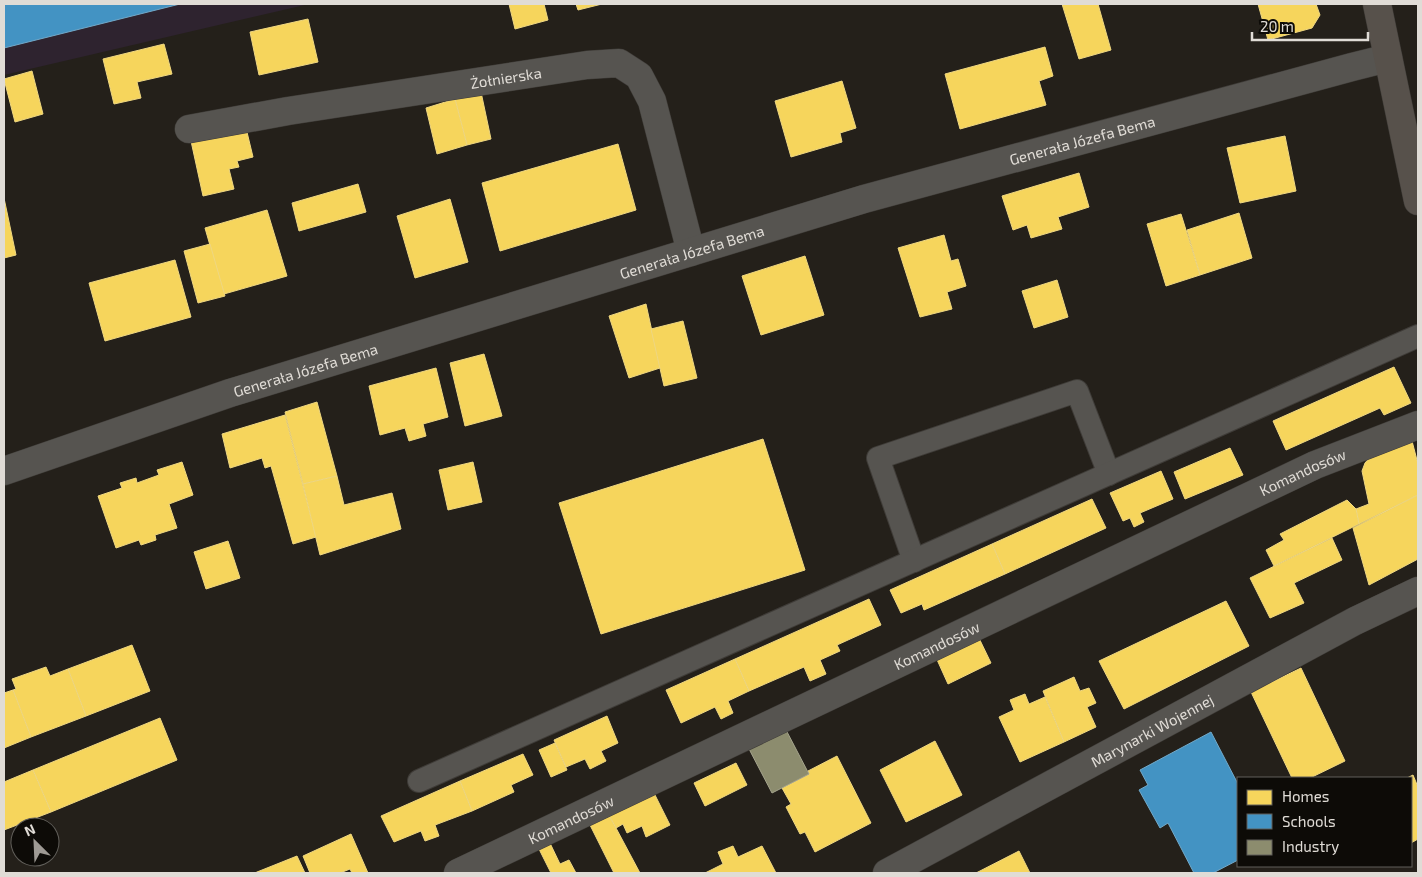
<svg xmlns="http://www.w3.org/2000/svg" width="1422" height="877" viewBox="0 0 1422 877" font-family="'Exo 2',sans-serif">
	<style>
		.education { fill: #2e232f }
		.homes { fill: #f6d55c; stroke: #efd781 }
		.schools { fill: #4393c3; stroke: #72a9c9 }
		.industry { fill: #8c8c6e; stroke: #a5a48d }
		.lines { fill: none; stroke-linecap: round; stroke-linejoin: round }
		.lane-casing { stroke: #3f3c38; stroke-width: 24 }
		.street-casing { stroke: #3f3c38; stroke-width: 29 }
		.secondary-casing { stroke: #3f3c38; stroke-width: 29 }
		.lane { stroke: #565450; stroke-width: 22 }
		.street { stroke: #565450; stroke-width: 28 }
		.secondary { stroke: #57514b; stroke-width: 28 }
		.labels { text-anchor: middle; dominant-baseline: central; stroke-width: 5; stroke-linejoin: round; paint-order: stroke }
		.street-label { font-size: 15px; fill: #e0dcd6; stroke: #0d0b07 }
	</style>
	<rect width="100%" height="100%" fill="#24201a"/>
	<path class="education" d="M4,4H309L4,75Z"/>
	<g class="homes">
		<path d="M509,4H544L548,20L515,29Z"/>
		<path d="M576,4H602L578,10Z"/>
		<path d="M1062,4H1098L1111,50L1079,59Z"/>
		<path d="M1258,4H1316L1320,15L1312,28L1268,40Z"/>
		<path d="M308,19L318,62L259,75L250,32Z"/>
		<path d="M164,44L172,74L137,82L141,98L114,104L103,59Z"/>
		<path d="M1045,47L1053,76L1039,81L1046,105L960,129L945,74Z"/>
		<path d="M32,71L43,114L15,122L4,79Z"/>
		<path d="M842,81L856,128L840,133L842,142L791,157L775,101Z"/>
		<path d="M481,92L491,139L467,145L455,99Z"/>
		<path d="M455,99L467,145L437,154L426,108Z"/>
		<path d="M246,128L253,157L237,161L239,167L229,169L234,189L203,196L191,141Z"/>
		<path d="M1285,136L1296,191L1240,203L1227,148Z"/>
		<path d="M618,144L636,210L500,251L482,183Z"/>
		<path d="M1079,173L1089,207L1058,217L1062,229L1031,238L1027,225L1013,230L1002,196Z"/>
		<path d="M358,184L366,212L299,231L292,203Z"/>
		<path d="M4,198L16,255L4,258Z"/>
		<path d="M450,199L468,262L415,278L397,216Z"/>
		<path d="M267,210L287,276L224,294L205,228Z"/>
		<path d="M1239,213L1252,258L1200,275L1187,230Z"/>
		<path d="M1181,214L1200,275L1166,286L1147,224Z"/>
		<path d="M944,235L951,261L958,259L966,286L947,292L952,309L920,317L898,248Z"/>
		<path d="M210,244L225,296L198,303L184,251Z"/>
		<path d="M805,256L824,315L761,335L742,276Z"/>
		<path d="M175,260L191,317L105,341L89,283Z"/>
		<path d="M1057,280L1068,317L1034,328L1022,291Z"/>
		<path d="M646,304L660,368L629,378L609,316Z"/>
		<path d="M683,321L697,378L664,386L651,329Z"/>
		<path d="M484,354L502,416L465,426L450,363Z"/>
		<path d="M1394,367L1411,403L1384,415L1380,408L1286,450L1273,421Z"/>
		<path d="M436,368L448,417L423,424L426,436L409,441L405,428L380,435L369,386Z"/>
		<path d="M317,402L337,476L303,484L285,412Z"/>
		<path d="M285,415L316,537L293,544L271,466L265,468L262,458L230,468L222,434Z"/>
		<path d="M763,439L805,570L601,634L559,503Z"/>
		<path d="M1412,441L1418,464V495L1359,524L1356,509L1369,504L1362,471L1365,463L1371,456Z"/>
		<path d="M1230,448L1243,475L1185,499L1174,472Z"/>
		<path d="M182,462L193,495L169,504L177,528L155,535L156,540L141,545L139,540L116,548L98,496L122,488L120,483L136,478L137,483L159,475L157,470Z"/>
		<path d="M473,462L482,502L448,510L439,470Z"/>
		<path d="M1161,471L1173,499L1140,513L1144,522L1134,527L1130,518L1123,521L1110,493Z"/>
		<path d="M337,476L344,505L392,493L401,529L320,555L303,484Z"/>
		<path d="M1418,495V559L1369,585L1353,528Z"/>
		<path d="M1092,499L1106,528L1005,574L992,544Z"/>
		<path d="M1347,500L1356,509L1359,524L1274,566L1266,550L1284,540L1280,534Z"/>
		<path d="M1332,538L1342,560L1294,583L1304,603L1270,618L1250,578Z"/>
		<path d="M228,541L240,578L206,589L194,552Z"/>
		<path d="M992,544L1005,574L924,610L922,604L901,613L890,590Z"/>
		<path d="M869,599L881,625L837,645L840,651L820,660L826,674L810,681L804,667L749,691L735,659Z"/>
		<path d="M1226,601L1249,646L1124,709L1099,661Z"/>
		<path d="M977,634L991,663L948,684L934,653Z"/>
		<path d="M132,645L150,691L86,716L68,669Z"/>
		<path d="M735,659L749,691L728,701L733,713L721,719L715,707L681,723L666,690Z"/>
		<path d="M46,667L50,676L68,669L86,716L31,737L13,690L16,689L12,679Z"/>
		<path d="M1301,668L1345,761L1310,778H1292L1251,692Z"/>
		<path d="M1074,677L1080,691L1089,688L1096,703L1087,707L1096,727L1064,742L1043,691Z"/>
		<path d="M13,690L31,737L4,748V693Z"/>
		<path d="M1025,694L1029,704L1045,697L1064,742L1020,762L999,717L1014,710L1010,700Z"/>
		<path d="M607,716L618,743L601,751L606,761L590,769L585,759L566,767L554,740Z"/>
		<path d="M160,718L177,760L51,812L33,770Z"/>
		<path d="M935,741L962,795L906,822L880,770Z"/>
		<path d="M555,743L567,770L551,777L539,750Z"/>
		<path d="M523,754L533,775L511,785L514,792L472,811L460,781Z"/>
		<path d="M837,756L871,823L815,852L805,832L800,834L786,807L791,804L782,788L809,774L808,771Z"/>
		<path d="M736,763L747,785L705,806L694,783Z"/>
		<path d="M33,770L51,812L4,830V782Z"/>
		<path d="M1413,775L1418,787V839L1411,843V778H1407Z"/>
		<path d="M460,781L472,811L435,825L439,836L425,841L421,831L394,842L381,816Z"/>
		<path d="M652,789L670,825L646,837L642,826L627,833L623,824L616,828L607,812Z"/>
		<path d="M607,812L616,828L640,873H614L588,821Z"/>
		<path d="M351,834L368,873H352L350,869L340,873H310L303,856Z"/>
		<path d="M549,841L560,864L569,860L576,873H551L538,847Z"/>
		<path d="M733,846L738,857L762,846L776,873H705L723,864L718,852Z"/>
		<path d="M1019,851L1030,873H976Z"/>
		<path d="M297,856L305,873H255L257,872Z"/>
	</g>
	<g class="schools">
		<path d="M4,4H180L4,48Z"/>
		<path d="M1211,732L1238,784V860L1213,873H1194L1168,823L1160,828L1139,790L1148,785L1140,770Z"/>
	</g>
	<path class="industry" d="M785,728L809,774L772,793L748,747Z"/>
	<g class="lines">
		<g class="lane-casing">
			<g id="lane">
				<path d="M914,561L878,458L1077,391L1109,474"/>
				<path d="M419,781L1418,336"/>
			</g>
		</g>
		<g class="street-casing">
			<g id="street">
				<path id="s1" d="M189,129L288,111L587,65L619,63L639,76L652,101L691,252"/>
				<path id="s2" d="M4,471L230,393L864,199L1352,67L1388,58"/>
				<path id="s3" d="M458,873L1315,465L1418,425"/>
				<path id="s4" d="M887,873L1355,621L1418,591"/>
			</g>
		</g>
		<g class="secondary-casing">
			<path id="secondary" d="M1377,4L1418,201"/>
		</g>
		<use href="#lane" class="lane"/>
		<use href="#street" class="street"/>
		<use href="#secondary" class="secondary"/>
	</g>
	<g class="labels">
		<g class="street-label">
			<text stroke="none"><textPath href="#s1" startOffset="321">Żołnierska</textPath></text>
			<text stroke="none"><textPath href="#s2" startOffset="1128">Generała Józefa Bema</textPath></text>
			<text stroke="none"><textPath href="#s2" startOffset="722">Generała Józefa Bema</textPath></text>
			<text stroke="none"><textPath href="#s2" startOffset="318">Generała Józefa Bema</textPath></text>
			<text stroke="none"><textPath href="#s3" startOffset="935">Komandosów</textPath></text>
			<text stroke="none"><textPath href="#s3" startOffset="530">Komandosów</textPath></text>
			<text stroke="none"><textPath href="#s4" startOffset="301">Marynarki Wojennej</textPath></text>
			<text stroke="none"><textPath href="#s3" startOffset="125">Komandosów</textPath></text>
		</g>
	</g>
	<rect width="1422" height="877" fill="none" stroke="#e0dcd6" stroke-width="10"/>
	<rect x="1237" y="777" width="175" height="90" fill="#0d0b07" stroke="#615f5a"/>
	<rect x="1247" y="790" width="25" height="15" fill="#f6d55c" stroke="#615f5a"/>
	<text x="1282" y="802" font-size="15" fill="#e0dcd6">Homes</text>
	<rect x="1247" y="814" width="25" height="15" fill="#4393c3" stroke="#615f5a"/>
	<text x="1282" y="827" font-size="15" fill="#e0dcd6">Schools</text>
	<rect x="1247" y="840" width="25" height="15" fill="#8c8c6e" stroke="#615f5a"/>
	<text x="1282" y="852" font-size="15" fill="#e0dcd6">Industry</text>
	<g transform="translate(35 842) rotate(336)"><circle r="24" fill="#0d0b07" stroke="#615f5a"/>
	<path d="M0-4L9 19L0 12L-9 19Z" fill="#9e9a94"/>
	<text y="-8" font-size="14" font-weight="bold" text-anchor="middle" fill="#e0dcd6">N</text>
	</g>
	<path d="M1252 32v8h116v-8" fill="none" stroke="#e0dcd6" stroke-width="2.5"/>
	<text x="1260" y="32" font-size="15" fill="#e0dcd6" stroke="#0d0b07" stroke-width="4" paint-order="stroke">20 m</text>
</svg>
